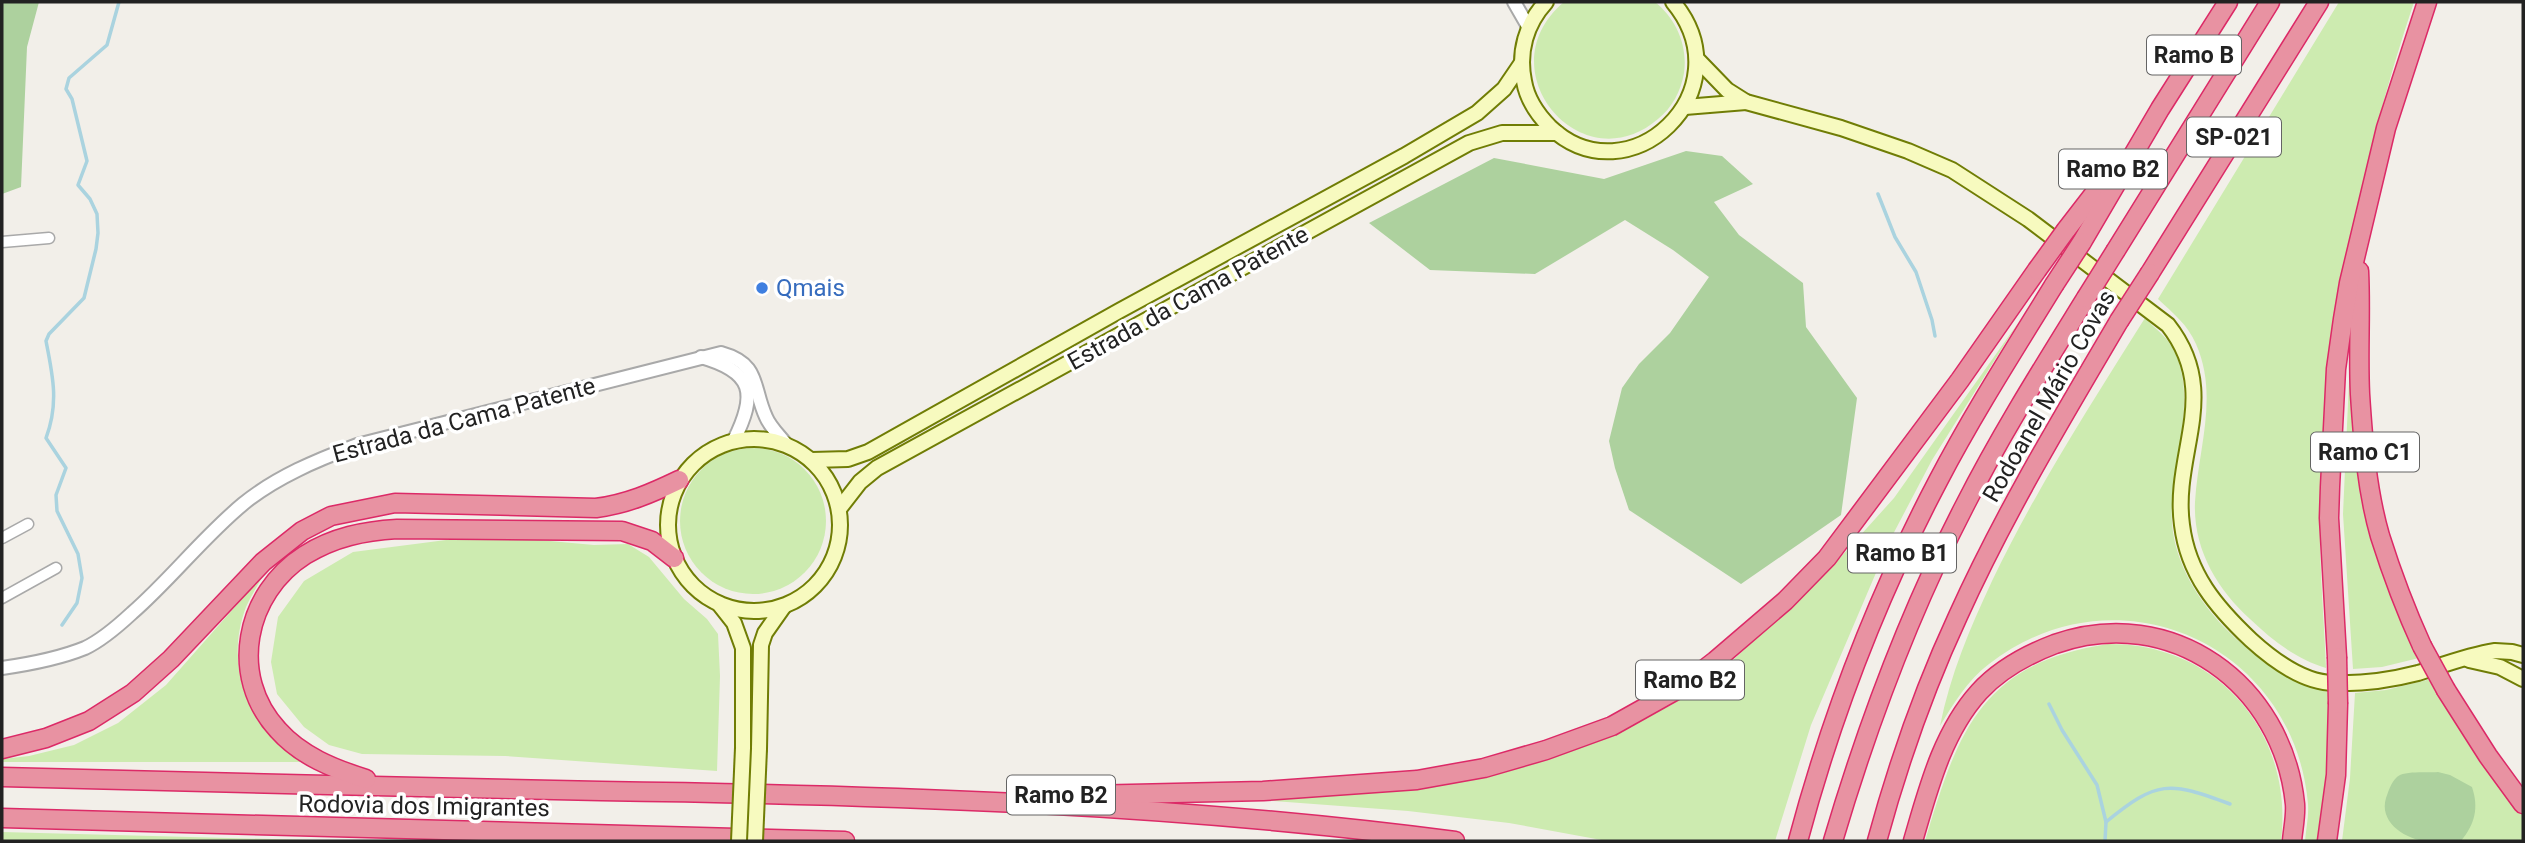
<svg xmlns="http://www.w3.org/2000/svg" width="2525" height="843" viewBox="0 0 2525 843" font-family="Roboto,sans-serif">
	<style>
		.grass { fill: #cdebb0 }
		.forest { fill: #add19e }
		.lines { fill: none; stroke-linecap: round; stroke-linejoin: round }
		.stream { stroke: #aad3df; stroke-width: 3.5 }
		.minor-casing { stroke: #a9a9a9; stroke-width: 13 }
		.tertiary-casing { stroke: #a9a9a9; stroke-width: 16 }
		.secondary-casing { stroke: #707d05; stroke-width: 18 }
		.motorway-casing { stroke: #dc2a67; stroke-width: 21 }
		.minor { stroke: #fff; stroke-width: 10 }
		.tertiary { stroke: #fff; stroke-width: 12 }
		.secondary { stroke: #f7fabf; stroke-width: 14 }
		.motorway { stroke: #e892a2; stroke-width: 18 }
		.secondary-bridge-casing { stroke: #707d05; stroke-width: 18; stroke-linecap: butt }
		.motorway-bridge-casing { stroke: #dc2a67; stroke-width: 21; stroke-linecap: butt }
		.secondary-bridge { stroke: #f7fabf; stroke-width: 14 }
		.motorway-bridge { stroke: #e892a2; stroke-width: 18 }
		.shop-dot { fill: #3f7fe0; stroke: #fff; stroke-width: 2.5 }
		.labels { text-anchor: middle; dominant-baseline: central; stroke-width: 7; stroke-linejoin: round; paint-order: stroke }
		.shield { fill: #fff; stroke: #646464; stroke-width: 2 }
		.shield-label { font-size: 23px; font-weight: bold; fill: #222 }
		.shop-label { font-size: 24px; fill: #366cbe; stroke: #fff; text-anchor: start }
		.street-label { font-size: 24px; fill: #222; stroke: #fff }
	</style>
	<rect width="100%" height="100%" fill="#f2efe9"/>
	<g class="grass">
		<path d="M1564,2H1655C1676,19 1688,45 1684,73C1681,91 1672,108 1658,119C1581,185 1484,69 1564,2Z"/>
		<path d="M2339,2H2414C2376,115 2352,220 2336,338C2328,397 2321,455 2320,513C2319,565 2324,617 2326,668C2296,659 2272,640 2250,619C2217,589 2193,549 2195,502C2198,449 2219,396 2196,344C2188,325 2173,313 2158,299Z"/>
		<path d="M2145,318C2152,326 2162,333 2168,341C2204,391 2168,467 2172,523C2175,564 2199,602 2227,630C2257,660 2289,682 2330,693L2328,775L2319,841H2305C2306,829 2309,816 2308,804C2294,644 2117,565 1989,664C1968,680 1953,704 1940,726C1950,675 1970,628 1992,581C2036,489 2091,404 2145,318Z"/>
		<path d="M2018,323L1932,460L1890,540L1811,725L1775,841H1607L1509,823L1408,811L1234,798L1370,790L1612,734L1671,705L1728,665L1839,559L1894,498Z"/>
		<path d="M2350,359L2352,421L2360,481L2419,658L2382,667L2353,669L2343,514Z"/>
		<circle cx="753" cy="521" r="73"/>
		<path d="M517,538L594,545L628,544L649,557L684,599L707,619L718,634L720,676L717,771L505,756L362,754L329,745L304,727L277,694L271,662L278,617L304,581L353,552L446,540Z"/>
		<path d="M264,574C258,585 251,596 246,607C230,649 237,697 268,731C278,742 294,752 306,762H2V759L29,756L74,745L118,723L166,685Z"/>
		<path d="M2108,644C2218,643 2294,734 2281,841H1925C1958,730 1982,663 2108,644Z"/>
		<path d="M2431,679L2466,739L2523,816V841H2342L2350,778L2355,693L2386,690Z"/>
		<path d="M2,832L346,841H2Z"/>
	</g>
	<g class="forest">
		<path d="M2,2H39L27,47L21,187L2,194Z"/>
		<path d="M1686,151L1722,156L1753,184L1714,202L1739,235L1803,283L1806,327L1857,398L1841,515L1741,584L1629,510L1615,468L1609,441L1622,388L1639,364L1670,333L1709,277L1673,250L1625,220L1535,274L1430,270L1369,223L1494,158L1604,179Z"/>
		<path d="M2438,772L2450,775L2472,787C2479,808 2475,824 2461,841C2449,841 2435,843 2423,841C2402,837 2379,821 2386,798C2389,790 2392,779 2400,775C2410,771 2428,773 2438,772Z"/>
	</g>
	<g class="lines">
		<g class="stream">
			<path d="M1878,194L1895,237L1916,272L1932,320L1935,336"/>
			<path d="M62,625L77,603L82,578L78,554L57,511L56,495L66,468L46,438C59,404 53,376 46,341L49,334L84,298L96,249L98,233L97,214L90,199L78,185L87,161L72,99L66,89L69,78L107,45L119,2"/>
			<path d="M2049,704L2062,730L2097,785L2106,822L2105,841"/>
			<path d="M2106,822C2157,780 2169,781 2230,804"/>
		</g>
		<g class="minor-casing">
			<g id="minor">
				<path d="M2,242L49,238"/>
				<path d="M2,538L28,524"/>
				<path d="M2,598L56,568"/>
			</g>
		</g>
		<g class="tertiary-casing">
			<g id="tertiary">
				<path d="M1514,2L1529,28"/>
				<path d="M701,357C754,372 757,394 734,440"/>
				<path d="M2,668C30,664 58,659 85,648C102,640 118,626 132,613C171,579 203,537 243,504C276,477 317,460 357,445L721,353C761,364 752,387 766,417C770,427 779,435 786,444"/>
			</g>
		</g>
		<g class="secondary-casing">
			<g id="secondary">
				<path d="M1546,2C1526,24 1518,52 1524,81C1527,99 1538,115 1550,127C1628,201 1747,91 1673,2"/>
				<path d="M1697,59L1727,90L1746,102L1841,128L1908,151L1952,170L2028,219L2168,325C2222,394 2172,453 2182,525C2188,574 2216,607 2251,640C2273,660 2304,683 2334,683C2363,684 2391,680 2418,673C2443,665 2469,655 2495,651L2512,652L2523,655"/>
				<path d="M1685,107L1746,102"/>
				<circle cx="754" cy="525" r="86"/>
				<path d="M812,460L848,459L868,452L1119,311L1404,156L1477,113L1504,89L1521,64"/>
				<path d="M839,509L860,482L877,468L1469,143L1502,133H1557"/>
				<path d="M719,604L734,623L743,648V748"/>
				<path d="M2469,660L2500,667L2523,679"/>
				<path d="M759,749L761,645L765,633L784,606"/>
			</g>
		</g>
		<g class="motorway-casing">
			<g id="motorway">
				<path d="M2066,230L2117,164"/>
				<path d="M2082,242L2160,109L2228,2"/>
				<path d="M2116,250L2270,2"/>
				<path d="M2359,271C2361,312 2358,353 2360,394C2363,441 2367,491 2380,536C2392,574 2406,611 2422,646"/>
				<path d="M2150,273L2319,2"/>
				<path d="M2337,657L2329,518L2330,487L2336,369L2343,319L2349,283L2386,128L2427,2"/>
				<path d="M2446,690L2488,756L2523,804"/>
				<path d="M2,749L46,738L89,721L133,693L171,659L263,562L302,531L331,516L395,503L596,508C627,504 652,493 679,480"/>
				<path d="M2,777C202,781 401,788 601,791C886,795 1172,804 1455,841"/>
				<path d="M366,779C334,769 301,756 278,730C228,676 245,593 305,555C334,537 364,531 397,529L622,531L652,541L674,558"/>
				<path d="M1042,796L1263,791L1417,780L1484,768L1546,750L1612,726L1680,688L1715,661L1785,601L1827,558L1960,380L2037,270"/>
				<path d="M2,818L845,841"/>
				<path d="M1798,841C1831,717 1878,595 1938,481C1973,414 2014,350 2054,285"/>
				<path d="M1833,841C1867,726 1910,611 1965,505C2001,434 2044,366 2086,298"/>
				<path d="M1877,841C1898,764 1924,689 1958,616C2004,514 2062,418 2119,321"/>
				<path d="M1913,841C1928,790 1942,733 1979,692C2000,669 2026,655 2055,644C2171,603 2283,684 2295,804C2296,816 2293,829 2292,841"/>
				<path d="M2327,841L2336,775L2338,704"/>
			</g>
		</g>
		<use href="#minor" class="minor"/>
		<use href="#tertiary" class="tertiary"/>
		<use href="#secondary" class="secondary"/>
		<use href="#motorway" class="motorway"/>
		<g class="secondary-bridge-casing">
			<g id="secondary-bridge">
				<path d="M739,841L743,748"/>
				<path d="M755,841L759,749"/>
			</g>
		</g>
		<g class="motorway-bridge-casing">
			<g id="motorway-bridge">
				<path d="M2037,270L2066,230"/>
				<path d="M2054,285L2082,242"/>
				<path d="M2086,298L2116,250"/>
				<path d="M2119,321L2150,273"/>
				<path d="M2422,646L2446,690"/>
				<path d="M2337,657L2338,704"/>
			</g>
		</g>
		<use href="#secondary-bridge" class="secondary-bridge"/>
		<use href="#motorway-bridge" class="motorway-bridge"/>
	</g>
	<circle class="shop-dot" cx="762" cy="288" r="7"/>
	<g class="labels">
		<g class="shield">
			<rect x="2147" y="35.5" width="94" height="39" rx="5"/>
			<rect x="2187" y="117.5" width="94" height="39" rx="5"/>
			<rect x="2059" y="149.5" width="108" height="39" rx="5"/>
			<rect x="2311" y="432.5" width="108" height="39" rx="5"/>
			<rect x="1848" y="533.5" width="108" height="39" rx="5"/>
			<rect x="1636" y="660.5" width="108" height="39" rx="5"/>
			<rect x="1007" y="775.5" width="108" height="39" rx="5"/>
		</g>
		<g class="shield-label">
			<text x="2194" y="55">Ramo B</text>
			<text x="2234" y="137">SP-021</text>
			<text x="2113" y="169">Ramo B2</text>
			<text x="2365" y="452">Ramo C1</text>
			<text x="1902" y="553">Ramo B1</text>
			<text x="1690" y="680">Ramo B2</text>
			<text x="1061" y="795">Ramo B2</text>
		</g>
		<g class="shop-label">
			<text x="776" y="288">Qmais</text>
		</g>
		<g class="street-label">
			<text transform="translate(1188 298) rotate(-29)">Estrada da Cama Patente</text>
			<text transform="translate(2049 396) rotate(-60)">Rodoanel Mário Covas</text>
			<text transform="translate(464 420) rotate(-15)">Estrada da Cama Patente</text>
			<text transform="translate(424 806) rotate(1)">Rodovia dos Imigrantes</text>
		</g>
	</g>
	<rect width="2525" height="843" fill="none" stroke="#222222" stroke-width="7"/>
</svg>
